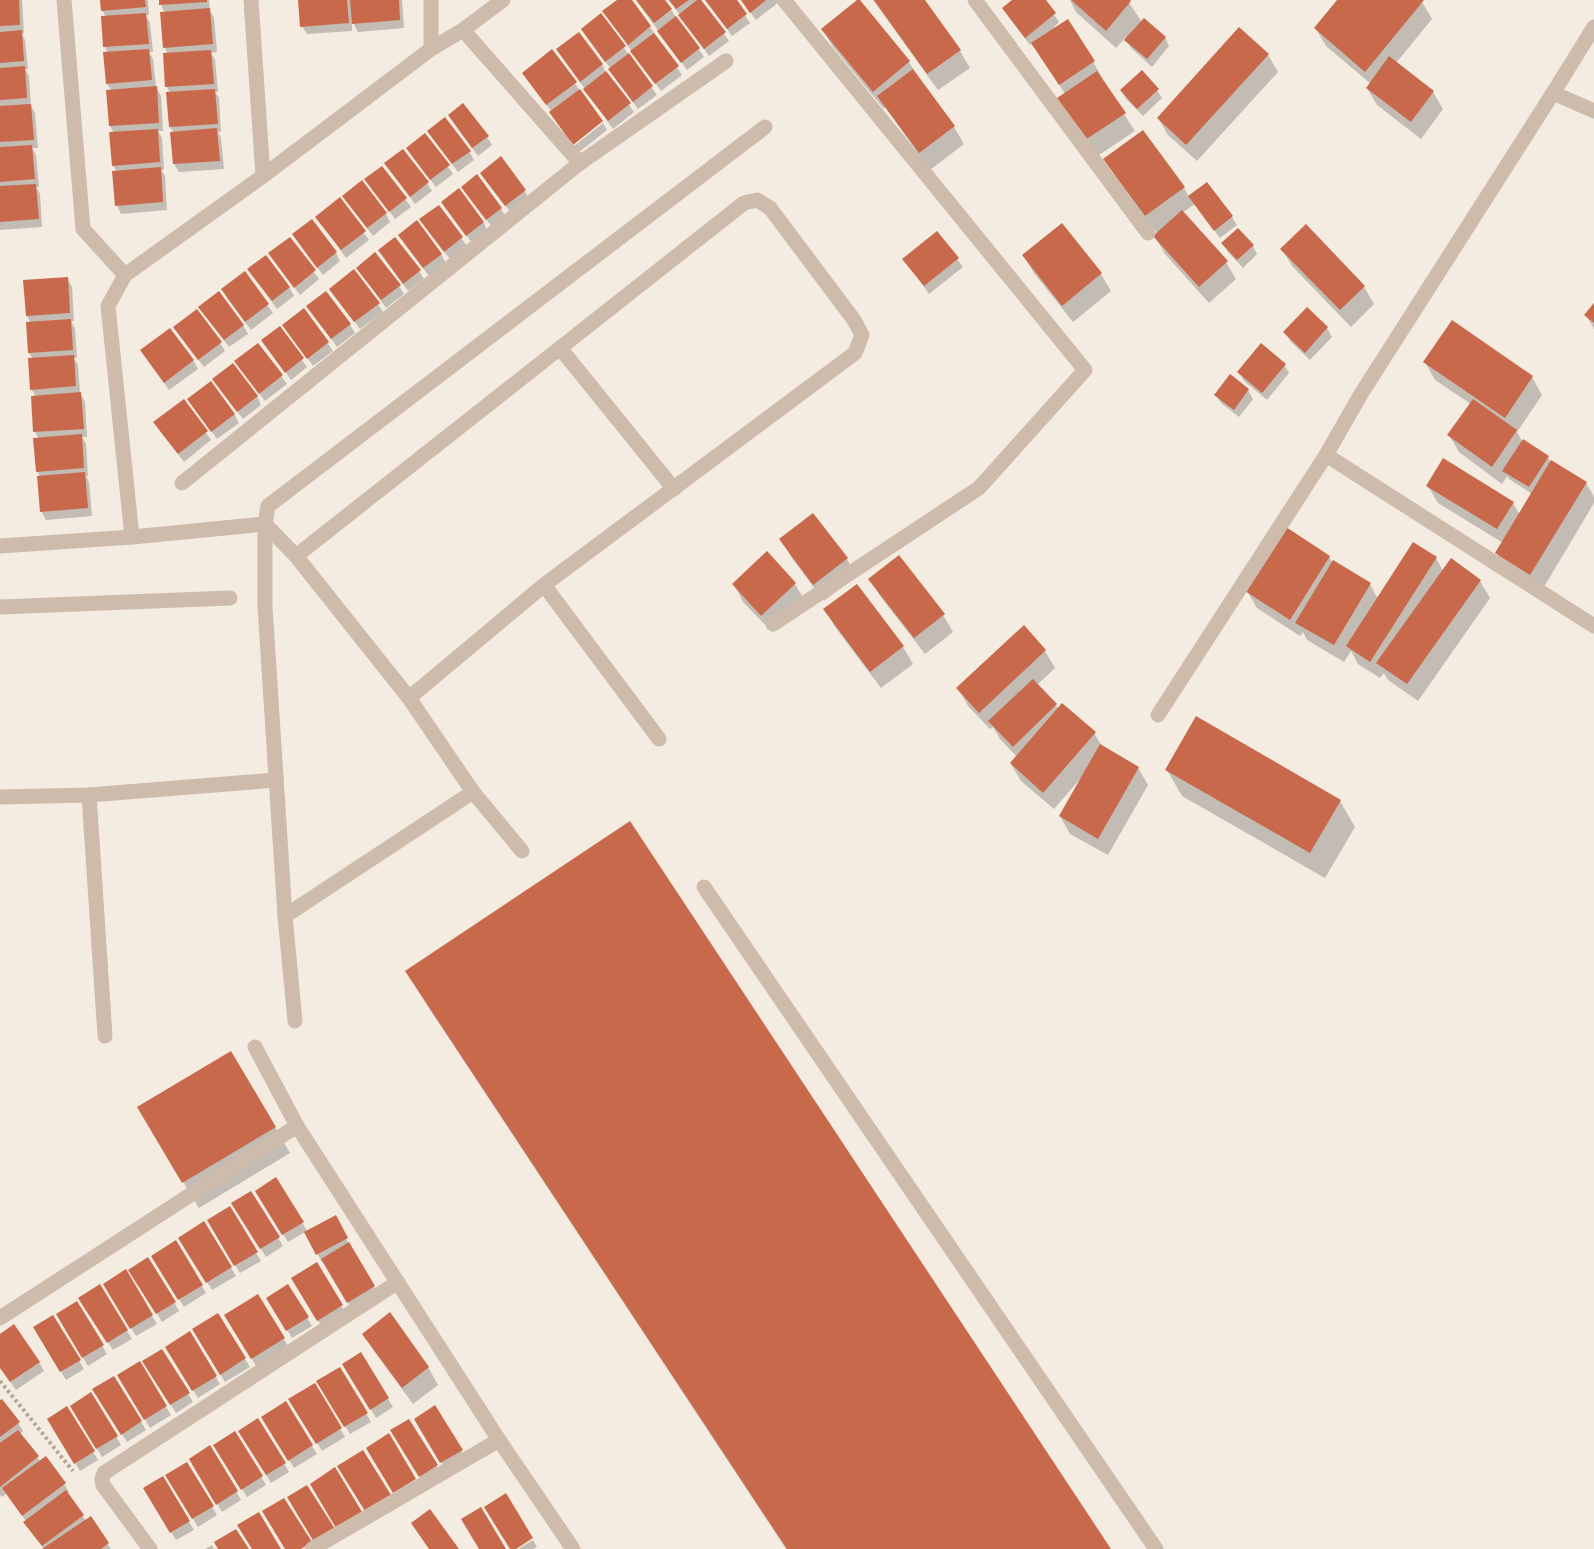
<svg xmlns="http://www.w3.org/2000/svg" width="1594" height="1549" viewBox="0 0 1594 1549" font-family="'Asap Condensed',sans-serif">
	<style>
		.shadow { fill: #0003 }
		.building { fill: #c8694b }
		.lines { fill: none; stroke-linecap: round; stroke-linejoin: round }
		.path { stroke: #b9a596; stroke-width: 4; stroke-dasharray: 3 3; stroke-linecap: butt }
		.minor { stroke: #cdbbac; stroke-width: 15 }
	</style>
	<rect width="100%" height="100%" fill="#f4ebe1"/>
	<g class="shadow">
		<path d="M0,0H22L24,33H21L25,40L28,69H25L29,76L31,106L35,113L38,148H32L36,155L39,187H36L40,194L42,227L0,230Z"/>
		<path d="M102,0H148L149,15H146L150,23L153,52H149L153,59L156,87L161,96L163,131H158L162,138L164,170H161L165,176L167,210L121,214L117,205V172L113,165L114,133L110,126L112,91L107,84L108,53L105,47L102,17H106L102,10Z"/>
		<path d="M160,0H209L210,11L214,18L217,52L211,53L215,60L218,92H215L219,98L221,132H218L221,138L224,169L179,172L174,164L171,133H174L170,127V93L167,87L168,54L165,48V13L161,5Z"/>
		<path d="M300,0H402L404,28L358,32L352,21V31L307,34L302,26Z"/>
		<path d="M619,0H630L650,27L682,75L661,91L609,20Z"/>
		<path d="M636,0H664L704,57L687,70Z"/>
		<path d="M669,0H701L729,41L709,56Z"/>
		<path d="M706,0H735L750,23L732,36Z"/>
		<path d="M741,0H778L779,2L756,20Z"/>
		<path d="M873,0H923L960,51L970,68L938,90Z"/>
		<path d="M1014,0H1044L1059,22L1054,27L1093,62L1103,79L1102,80L1135,131L1096,157L1069,115L1065,94L1033,43L1030,45L1008,16Z"/>
		<path d="M1070,0H1127L1142,22L1165,38L1169,46L1152,67L1131,48L1125,38L1116,48L1076,12Z"/>
		<path d="M1339,0H1420L1422,2L1432,19L1396,63L1433,92L1443,109L1421,139L1377,105L1367,88L1371,84L1326,46L1316,29Z"/>
		<path d="M601,15L657,95L638,109L615,78L611,69L582,30Z"/>
		<path d="M823,30L909,62L919,79L954,127L964,144L930,170L885,107L884,109L833,47Z"/>
		<path d="M558,50L602,64L606,73L634,112L613,129L590,97L585,89Z"/>
		<path d="M1268,55L1278,72L1197,161L1168,135L1158,118Z"/>
		<path d="M529,81L575,83L580,91L551,111Z"/>
		<path d="M1121,90H1157L1162,98L1143,116L1126,99Z"/>
		<path d="M454,123L487,137L492,145L478,156Z"/>
		<path d="M603,123L607,130L579,152L574,146Z"/>
		<path d="M425,135L453,174L436,187L412,156Z"/>
		<path d="M434,140L469,151L474,160L458,172Z"/>
		<path d="M501,159L530,199L511,213L487,181Z"/>
		<path d="M1105,159L1184,188L1189,197L1207,184L1232,217L1237,225L1220,238L1195,204L1182,213L1226,262L1236,279L1209,303L1165,254L1155,237L1158,234L1115,176Z"/>
		<path d="M386,164L427,183L432,191L415,204Z"/>
		<path d="M382,168L411,207L395,219L371,187Z"/>
		<path d="M468,195L501,209L506,217L492,227Z"/>
		<path d="M340,200L369,240L346,258L317,217Z"/>
		<path d="M443,203L483,222L488,231L472,243Z"/>
		<path d="M349,204L386,214L390,222L373,236Z"/>
		<path d="M438,207L467,246L450,259L426,228Z"/>
		<path d="M937,233L963,267L929,294L904,259Z"/>
		<path d="M289,239L319,279L300,295L275,261Z"/>
		<path d="M299,243L336,253L340,261L323,275Z"/>
		<path d="M1223,243L1253,246L1257,254L1243,268L1228,252Z"/>
		<path d="M405,244L441,254L446,263L429,276Z"/>
		<path d="M1282,249L1364,287L1374,304L1351,327L1292,266Z"/>
		<path d="M380,251L419,271L424,279L408,291Z"/>
		<path d="M1024,256L1101,274L1111,291L1073,322L1034,273Z"/>
		<path d="M244,273L273,313L251,330L227,298Z"/>
		<path d="M363,276L399,286L404,294L386,308Z"/>
		<path d="M254,277L289,287L294,296L277,309Z"/>
		<path d="M67,278L72,287L74,321H71L75,329L77,358H74L78,365L80,393L85,402L87,437H82L86,444L88,476H86L89,482L92,516L46,520L41,511V478L37,471L39,439L35,432L36,397L32,390L33,359L29,353L31,323L27,316Z"/>
		<path d="M336,297L378,304L383,312L360,329Z"/>
		<path d="M308,306L350,325L355,333L337,347Z"/>
		<path d="M1594,306V329L1586,315Z"/>
		<path d="M1307,309L1327,328L1332,337L1310,360L1290,341L1285,332Z"/>
		<path d="M304,310L333,351L313,366L289,333Z"/>
		<path d="M205,315L243,325L248,334L229,347Z"/>
		<path d="M1452,322L1532,377L1542,395L1517,432L1523,443L1548,457L1551,463L1586,483L1594,497V503L1541,592L1507,571L1497,553L1503,543L1438,503L1428,486L1513,503L1520,515L1532,494L1509,479L1507,476L1502,484L1459,452L1449,435L1471,404L1435,380L1425,362Z"/>
		<path d="M279,328L307,367L291,380L263,341Z"/>
		<path d="M180,336L220,343L225,351L204,367Z"/>
		<path d="M258,345L287,384L265,401L241,369Z"/>
		<path d="M142,351L193,360L198,369L169,390Z"/>
		<path d="M1284,364L1289,373L1267,400L1244,381L1239,372Z"/>
		<path d="M219,387L257,396L261,405L243,419Z"/>
		<path d="M1248,390L1253,399L1239,417L1221,403L1216,395Z"/>
		<path d="M183,401L211,440L184,462L160,431Z"/>
		<path d="M194,407L234,414L239,423L217,439Z"/>
		<path d="M781,539L847,559L856,576L824,601L791,557Z"/>
		<path d="M1329,557L1333,563L1370,584L1378,599L1436,558L1443,571L1480,581L1490,598L1418,701L1388,680L1384,673L1380,678L1358,664L1351,651L1344,662L1307,640L1303,632L1300,636L1257,608L1247,591Z"/>
		<path d="M870,579L943,615L953,632L925,654L880,596Z"/>
		<path d="M734,584H795L805,601L772,632L743,602Z"/>
		<path d="M825,609L903,647L913,664L881,688L835,627Z"/>
		<path d="M1045,651L1055,668L1037,685L1059,709L1094,733L1103,748L1138,768L1148,785L1108,855L1070,834L1060,816L1081,780L1080,779L1054,809L1021,781L1011,764L1017,757L1000,739L993,727L990,729L968,706L958,688Z"/>
		<path d="M1167,770L1340,801L1355,827L1325,878L1182,796Z"/>
		<path d="M407,971L1109,1549H786L427,1005Z"/>
		<path d="M275,1127L290,1153L199,1208L154,1134Z"/>
		<path d="M276,1179L307,1231L340,1225L350,1247L379,1295L353,1311L324,1261L322,1262L305,1232L288,1242L257,1192Z"/>
		<path d="M251,1193L283,1246L266,1257L233,1203Z"/>
		<path d="M229,1208L261,1261L240,1273L209,1221Z"/>
		<path d="M204,1223L236,1276L212,1290L180,1239Z"/>
		<path d="M176,1242L206,1293L184,1307L153,1256Z"/>
		<path d="M148,1259L179,1311L162,1322L131,1270Z"/>
		<path d="M316,1264L346,1314L323,1329L293,1278Z"/>
		<path d="M125,1271L157,1324L136,1336L105,1284Z"/>
		<path d="M100,1286L132,1339L113,1350L80,1298Z"/>
		<path d="M288,1286L312,1326L292,1338L268,1299Z"/>
		<path d="M258,1296L294,1356L262,1376L226,1315Z"/>
		<path d="M77,1303L107,1354L88,1366L58,1315Z"/>
		<path d="M218,1315L250,1367L225,1382L194,1330Z"/>
		<path d="M53,1317L84,1369L66,1380L35,1328Z"/>
		<path d="M190,1334L220,1384L198,1398L167,1347Z"/>
		<path d="M364,1334L428,1367L438,1385L413,1404L374,1351Z"/>
		<path d="M0,1336L39,1362L44,1371L16,1390L0,1367Z"/>
		<path d="M162,1351L193,1402L176,1413L144,1361Z"/>
		<path d="M360,1354L393,1407L376,1418L344,1364Z"/>
		<path d="M139,1363L171,1415L150,1428L119,1375Z"/>
		<path d="M340,1369L371,1422L350,1434L318,1382Z"/>
		<path d="M114,1378L146,1430L127,1442L94,1389Z"/>
		<path d="M314,1385L345,1437L322,1451L290,1400Z"/>
		<path d="M91,1394L121,1445L102,1457L72,1406Z"/>
		<path d="M0,1401L18,1423L23,1431L20,1434L41,1462L64,1484L69,1492L67,1494L86,1521L90,1518L111,1549H44L30,1530L26,1521L7,1493L2,1497L0,1495Z"/>
		<path d="M285,1403L317,1454L294,1468L263,1417Z"/>
		<path d="M435,1407L466,1459L446,1470L416,1419Z"/>
		<path d="M67,1408L98,1460L80,1471L49,1420Z"/>
		<path d="M258,1420L289,1472L271,1483L240,1431Z"/>
		<path d="M409,1421L441,1474L425,1484L392,1431Z"/>
		<path d="M235,1433L266,1485L247,1497L215,1445Z"/>
		<path d="M209,1447L241,1500L222,1512L191,1459Z"/>
		<path d="M187,1464L217,1515L198,1527L167,1476Z"/>
		<path d="M162,1478L194,1530L176,1540L145,1489Z"/>
		<path d="M533,1540L537,1547L533,1549H518Z"/>
		<path d="M212,1545L214,1549H205Z"/>
	</g>
	<g class="building">
		<path d="M0,0H19L20,25L0,26Z"/>
		<path d="M100,0H145L146,7L101,11Z"/>
		<path d="M159,0H207V2L159,5Z"/>
		<path d="M298,0H347L349,23L300,27Z"/>
		<path d="M350,0H399L400,20L352,24Z"/>
		<path d="M617,0H632L651,26L628,45L602,11Z"/>
		<path d="M636,0H665L672,9L654,23Z"/>
		<path d="M669,0H689L676,9Z"/>
		<path d="M697,0H701L726,32L704,49L678,15Z"/>
		<path d="M705,0H737L747,14L727,29Z"/>
		<path d="M741,0H766L750,13Z"/>
		<path d="M857,0H860L910,61L873,92L821,29Z"/>
		<path d="M874,0H925L961,50L927,74Z"/>
		<path d="M1012,0H1046L1056,13L1025,38L1002,8Z"/>
		<path d="M1071,0H1130L1131,1L1106,31Z"/>
		<path d="M1337,0H1424L1365,72L1314,28Z"/>
		<path d="M210,8L213,44L163,48L160,12Z"/>
		<path d="M146,13L149,44L103,47L101,16Z"/>
		<path d="M601,13L626,46L605,62L581,29Z"/>
		<path d="M676,16L700,48L681,63L657,31Z"/>
		<path d="M1144,18L1166,37L1147,59L1124,40Z"/>
		<path d="M1068,19L1095,61L1059,85L1031,43Z"/>
		<path d="M1239,27L1269,54L1186,145L1157,118Z"/>
		<path d="M22,30L24,61L0,63V32Z"/>
		<path d="M579,32L603,64L580,82L556,49Z"/>
		<path d="M654,33L679,66L655,84L630,51Z"/>
		<path d="M149,49L152,80L106,84L103,52Z"/>
		<path d="M552,49L577,82L546,105L522,73Z"/>
		<path d="M211,50L214,84L165,87L163,53Z"/>
		<path d="M629,53L653,86L633,102L608,69Z"/>
		<path d="M1389,56L1434,91L1411,122L1366,88Z"/>
		<path d="M25,66L27,98L0,100V68Z"/>
		<path d="M913,69L955,126L919,153L877,96Z"/>
		<path d="M1142,70L1159,89L1137,109L1120,90Z"/>
		<path d="M606,71L631,103L608,121L583,89Z"/>
		<path d="M1097,71L1126,113L1085,140L1057,98Z"/>
		<path d="M157,86L159,123L109,126L106,90Z"/>
		<path d="M215,89L218,124L169,127L166,92Z"/>
		<path d="M580,89L603,121L573,145L549,112Z"/>
		<path d="M463,103L489,136L472,148L448,115Z"/>
		<path d="M31,104L34,140L0,142V106Z"/>
		<path d="M445,117L471,151L452,164L427,131Z"/>
		<path d="M217,128L220,161L173,164L170,132Z"/>
		<path d="M158,129L160,162L112,166L109,132Z"/>
		<path d="M1143,130L1185,187L1145,216L1103,159Z"/>
		<path d="M425,133L450,165L430,180L406,148Z"/>
		<path d="M32,145L35,179L0,182V147Z"/>
		<path d="M403,149L429,182L410,197L384,163Z"/>
		<path d="M501,156L526,190L505,206L480,173Z"/>
		<path d="M382,166L407,198L389,212L364,179Z"/>
		<path d="M161,167L163,202L115,206L112,171Z"/>
		<path d="M477,174L502,208L486,220L461,187Z"/>
		<path d="M362,180L387,213L367,228L342,196Z"/>
		<path d="M1207,182L1233,216L1214,231L1188,196Z"/>
		<path d="M36,184L39,219L0,222V186Z"/>
		<path d="M459,188L484,222L466,236L441,202Z"/>
		<path d="M340,197L366,231L341,250L315,217Z"/>
		<path d="M439,205L463,237L444,252L419,219Z"/>
		<path d="M1182,210L1228,261L1199,287L1153,236Z"/>
		<path d="M312,219L337,252L317,268L292,234Z"/>
		<path d="M417,220L442,254L423,268L398,235Z"/>
		<path d="M1062,223L1102,273L1062,306L1022,255Z"/>
		<path d="M1306,224L1365,286L1340,310L1280,249Z"/>
		<path d="M1238,228L1254,245L1237,260L1221,243Z"/>
		<path d="M937,231L959,258L924,286L902,259Z"/>
		<path d="M290,237L316,270L294,288L268,253Z"/>
		<path d="M395,237L421,270L403,284L378,250Z"/>
		<path d="M375,252L401,285L381,300L356,268Z"/>
		<path d="M266,255L290,287L272,301L247,269Z"/>
		<path d="M354,269L380,303L354,322L329,289Z"/>
		<path d="M245,271L269,304L245,322L221,289Z"/>
		<path d="M68,277L70,313L26,316L23,280Z"/>
		<path d="M219,291L244,325L224,340L198,307Z"/>
		<path d="M326,291L351,324L331,339L306,306Z"/>
		<path d="M1594,303V323L1584,315Z"/>
		<path d="M1307,307L1328,327L1305,353L1283,332Z"/>
		<path d="M304,308L329,342L307,359L282,325Z"/>
		<path d="M197,309L222,342L198,360L173,327Z"/>
		<path d="M71,319L73,350L28,353L26,322Z"/>
		<path d="M1452,320L1533,376L1505,418L1423,362Z"/>
		<path d="M280,326L304,358L285,373L261,340Z"/>
		<path d="M170,328L194,360L164,383L140,350Z"/>
		<path d="M258,343L283,375L259,394L234,361Z"/>
		<path d="M1261,343L1286,364L1262,393L1237,372Z"/>
		<path d="M74,355L76,386L30,390L28,358Z"/>
		<path d="M233,363L258,396L237,412L212,379Z"/>
		<path d="M1230,374L1249,389L1234,410L1214,395Z"/>
		<path d="M211,381L235,414L211,432L187,399Z"/>
		<path d="M81,392L84,429L33,432L31,396Z"/>
		<path d="M184,399L208,431L178,454L153,422Z"/>
		<path d="M1473,399L1517,430L1492,467L1447,435Z"/>
		<path d="M82,434L84,468L36,472L33,438Z"/>
		<path d="M1523,439L1549,456L1529,487L1502,471Z"/>
		<path d="M1443,458L1514,502L1497,529L1426,486Z"/>
		<path d="M1551,460L1587,482L1530,575L1495,553Z"/>
		<path d="M85,472L88,508L40,512L37,476Z"/>
		<path d="M813,513L848,558L813,585L779,539Z"/>
		<path d="M1286,527L1330,556L1290,620L1245,591Z"/>
		<path d="M1413,542L1437,557L1370,662L1346,646Z"/>
		<path d="M767,551L796,583L761,616L732,584Z"/>
		<path d="M899,555L945,614L914,638L868,579Z"/>
		<path d="M1451,558L1481,580L1407,684L1376,663Z"/>
		<path d="M1333,560L1371,583L1334,645L1295,623Z"/>
		<path d="M857,584L904,646L870,672L823,609Z"/>
		<path d="M1024,625L1046,650L979,713L956,688Z"/>
		<path d="M1033,679L1057,704L1013,747L988,721Z"/>
		<path d="M1062,703L1096,732L1043,793L1010,763Z"/>
		<path d="M1196,716L1341,800L1310,853L1165,770Z"/>
		<path d="M1100,744L1139,767L1098,839L1059,816Z"/>
		<path d="M630,821L1111,1549H787L405,971Z"/>
		<path d="M231,1051L276,1127L182,1183L137,1107Z"/>
		<path d="M276,1177L304,1222L282,1235L255,1191Z"/>
		<path d="M251,1191L280,1237L260,1249L231,1203Z"/>
		<path d="M230,1206L258,1252L234,1266L207,1220Z"/>
		<path d="M336,1215L348,1238L316,1255L304,1232Z"/>
		<path d="M204,1221L232,1267L206,1283L178,1238Z"/>
		<path d="M176,1240L203,1285L178,1300L151,1256Z"/>
		<path d="M349,1242L375,1286L347,1303L321,1259Z"/>
		<path d="M148,1257L176,1302L156,1314L128,1270Z"/>
		<path d="M317,1262L343,1305L317,1321L291,1278Z"/>
		<path d="M126,1269L153,1315L130,1329L103,1284Z"/>
		<path d="M100,1284L128,1330L107,1343L78,1298Z"/>
		<path d="M288,1284L309,1317L286,1331L266,1298Z"/>
		<path d="M258,1294L285,1338L251,1359L224,1315Z"/>
		<path d="M77,1301L104,1345L82,1358L56,1314Z"/>
		<path d="M390,1312L429,1367L402,1388L362,1334Z"/>
		<path d="M218,1313L246,1358L220,1375L192,1329Z"/>
		<path d="M53,1315L81,1360L60,1372L33,1327Z"/>
		<path d="M14,1324L40,1362L10,1382L0,1368V1334Z"/>
		<path d="M190,1331L217,1376L192,1391L165,1347Z"/>
		<path d="M162,1349L190,1393L170,1405L142,1361Z"/>
		<path d="M361,1352L389,1398L370,1410L342,1364Z"/>
		<path d="M140,1361L167,1406L144,1420L117,1375Z"/>
		<path d="M340,1367L368,1413L344,1427L316,1381Z"/>
		<path d="M114,1376L142,1421L121,1435L92,1389Z"/>
		<path d="M315,1383L342,1428L316,1444L288,1399Z"/>
		<path d="M91,1392L118,1436L96,1449L70,1406Z"/>
		<path d="M2,1399L20,1422L0,1437V1400Z"/>
		<path d="M286,1401L313,1445L288,1461L261,1417Z"/>
		<path d="M435,1405L463,1450L440,1463L414,1419Z"/>
		<path d="M67,1406L95,1451L74,1464L47,1419Z"/>
		<path d="M258,1418L286,1463L266,1475L238,1431Z"/>
		<path d="M409,1419L438,1465L419,1477L390,1430Z"/>
		<path d="M18,1430L39,1456L0,1487V1443Z"/>
		<path d="M235,1431L263,1476L241,1490L213,1445Z"/>
		<path d="M389,1433L416,1479L393,1493L366,1448Z"/>
		<path d="M210,1445L238,1491L216,1505L189,1459Z"/>
		<path d="M363,1450L391,1495L365,1511L337,1466Z"/>
		<path d="M46,1456L66,1483L22,1516L2,1488Z"/>
		<path d="M187,1462L214,1506L192,1519L165,1475Z"/>
		<path d="M335,1467L362,1512L336,1528L310,1484Z"/>
		<path d="M163,1476L190,1521L170,1533L143,1488Z"/>
		<path d="M307,1485L335,1529L314,1542L287,1497Z"/>
		<path d="M66,1490L84,1515L42,1546L23,1522Z"/>
		<path d="M506,1493L533,1538L516,1549H510L484,1507Z"/>
		<path d="M284,1498L312,1542L301,1549H285L262,1511Z"/>
		<path d="M481,1507L506,1549H479L461,1519Z"/>
		<path d="M430,1509L459,1549H429L411,1523Z"/>
		<path d="M259,1512L281,1549H252L237,1525Z"/>
		<path d="M91,1516L109,1543L101,1549H42Z"/>
		<path d="M236,1529L249,1549H218L214,1542Z"/>
	</g>
	<g class="lines">
		<path class="path" d="M0,1381L73,1471"/>
		<g class="minor">
			<path d="M64,0L83,229L125,275L108,306L132,537"/>
			<path d="M251,0L263,176"/>
			<path d="M975,0L1148,233"/>
			<path d="M463,30L580,163"/>
			<path d="M431,49V0"/>
			<path d="M1553,93L1594,111"/>
			<path d="M125,275L263,176L431,49L463,30L503,0"/>
			<path d="M560,348L674,489"/>
			<path d="M1326,455L1594,626"/>
			<path d="M182,483L580,163L726,61"/>
			<path d="M0,546L132,537L265,524L296,556L409,698L473,792L522,851"/>
			<path d="M296,556L744,203L757,200L770,208L854,320L862,335L855,353L544,585L409,698"/>
			<path d="M544,585L659,739"/>
			<path d="M0,607L230,598"/>
			<path d="M773,624L979,488L1085,370L784,0"/>
			<path d="M1158,715L1326,455L1361,394L1553,93L1594,27"/>
			<path d="M89,795L105,1036"/>
			<path d="M0,797L89,795L276,780"/>
			<path d="M704,887L1156,1549"/>
			<path d="M285,916L265,607V524L268,506L765,127"/>
			<path d="M295,1021L285,916L473,792"/>
			<path d="M255,1047L297,1126L499,1440L573,1549"/>
			<path d="M0,1318L297,1126"/>
			<path d="M150,1549L103,1485L102,1479L104,1473L398,1282"/>
			<path d="M312,1549L499,1440"/>
		</g>
	</g>
</svg>
